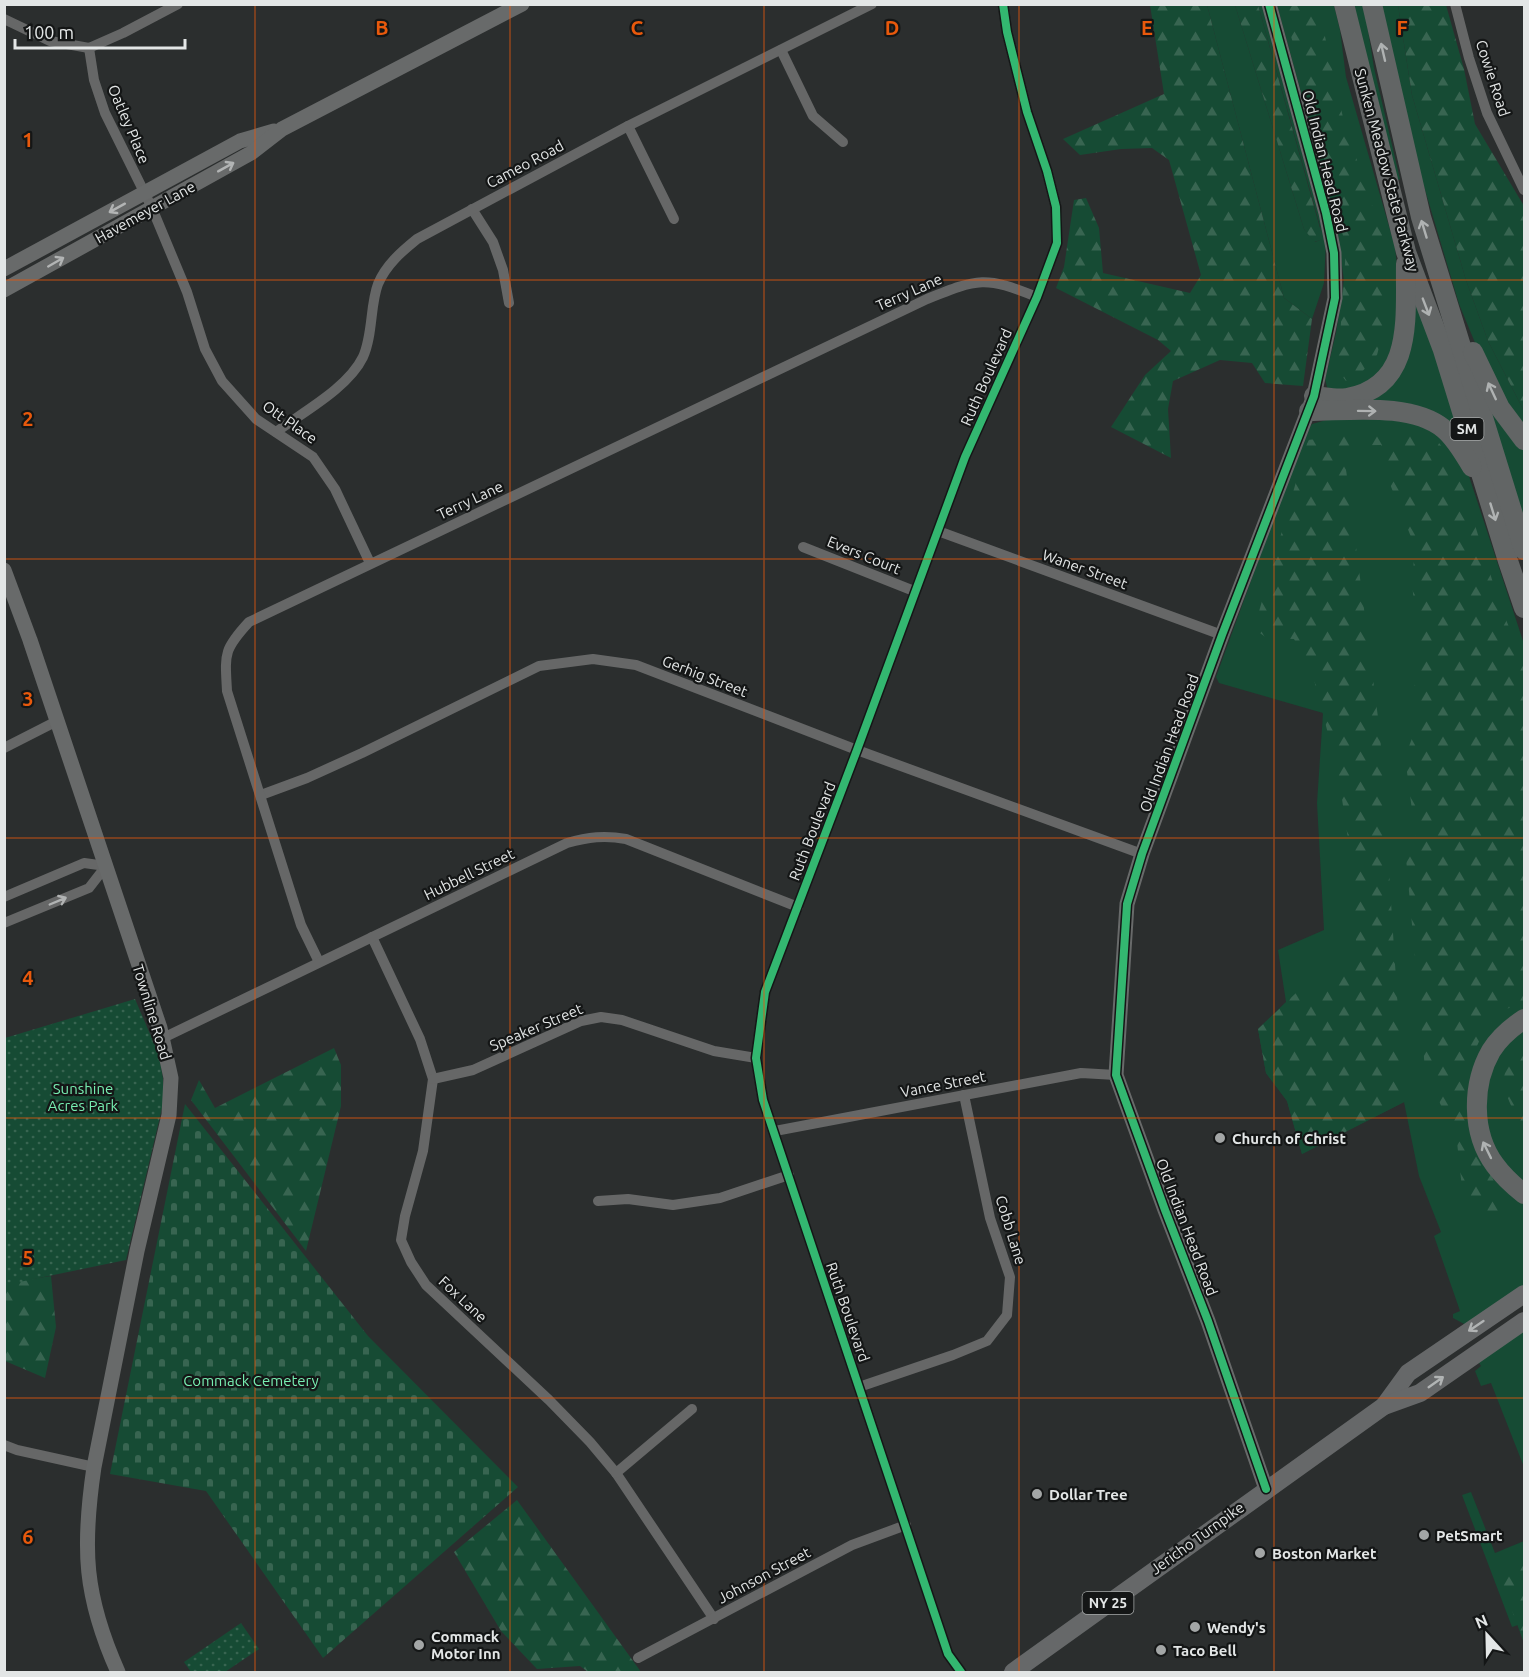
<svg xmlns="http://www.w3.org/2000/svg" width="1529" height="1677" viewBox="0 0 1529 1677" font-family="Ubuntu,sans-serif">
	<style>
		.green { fill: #164b34 }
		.forest { fill: url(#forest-firs) }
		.cemetery { fill: url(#cemetery-stones) }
		.park { fill: url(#park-dots) }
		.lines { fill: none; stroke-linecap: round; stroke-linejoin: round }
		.street { stroke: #666767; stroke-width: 10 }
		.secondary { stroke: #686a6a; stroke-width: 15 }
		.primary { stroke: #666869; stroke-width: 18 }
		.highway { stroke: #626565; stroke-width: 20 }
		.cycleway-casing { stroke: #141616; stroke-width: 11 }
		.cycleway { stroke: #33b770; stroke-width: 8 }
		.oneway { stroke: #afb2b2 }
		.oneway2 { stroke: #b2b4b4 }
		.oneway3 { stroke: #b1b3b3 }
		.oneway4 { stroke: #b1b4b4 }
		.grid { fill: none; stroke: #e8590c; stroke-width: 1.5; stroke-opacity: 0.55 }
		.poi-dot { fill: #a3a6a6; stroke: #141616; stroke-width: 2 }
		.labels { text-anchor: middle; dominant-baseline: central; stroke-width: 4.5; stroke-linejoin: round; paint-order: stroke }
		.shield { fill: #141616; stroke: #a5a8a8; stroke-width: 1.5 }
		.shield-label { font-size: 14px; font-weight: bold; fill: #e3e6e6 }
		.street-label { font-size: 15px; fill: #e3e6e6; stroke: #141616 }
		.park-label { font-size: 15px; fill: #78efb2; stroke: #141616 }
		.poi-label { font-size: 15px; font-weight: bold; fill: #e3e6e6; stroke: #141616; text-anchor: start }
		.grid-label { font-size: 20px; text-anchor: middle; font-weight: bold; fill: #e8590c; stroke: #141616; stroke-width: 4.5; stroke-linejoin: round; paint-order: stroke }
	</style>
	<defs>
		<pattern id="forest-firs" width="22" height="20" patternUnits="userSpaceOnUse" patternTransform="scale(1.5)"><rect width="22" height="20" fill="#164b34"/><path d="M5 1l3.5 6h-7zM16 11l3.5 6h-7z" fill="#386551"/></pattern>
		<pattern id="cemetery-stones" width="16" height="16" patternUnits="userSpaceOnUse" patternTransform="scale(1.5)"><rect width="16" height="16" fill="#164b34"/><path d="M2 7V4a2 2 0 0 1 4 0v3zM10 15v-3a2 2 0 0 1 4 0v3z" fill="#386551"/></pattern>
		<pattern id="park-dots" width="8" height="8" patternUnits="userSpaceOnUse" patternTransform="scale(1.5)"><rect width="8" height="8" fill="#164b34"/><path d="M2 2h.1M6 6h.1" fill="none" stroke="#386551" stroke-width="1.8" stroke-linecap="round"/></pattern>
	</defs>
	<rect width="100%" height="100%" fill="#2b2e2e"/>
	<g class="green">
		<path d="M1207,5H1235L1304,229L1315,242L1322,239L1320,226L1258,5H1263L1326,241L1324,283L1312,319L1284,298Z"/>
		<path d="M1277,5H1334L1340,30L1346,77L1395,247L1400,294L1397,340L1388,365L1370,385L1333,393L1327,387L1325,379L1336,333L1344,281L1338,236L1327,187Z"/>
		<path d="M1348,5H1364L1374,68L1400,179L1396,181Z"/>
		<path d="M1378,5H1398L1412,95L1466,280L1488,341L1524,411V431L1510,413L1478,350L1459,304L1397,96Z"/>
		<path d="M1410,290L1428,330L1461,440L1454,431L1322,405L1378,391Z"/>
		<path d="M1471,359L1513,438L1524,451V528Z"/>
		<path d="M1385,418L1414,420L1442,433L1467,470L1524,644V1011L1485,1051L1472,1128L1524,1201V1289L1466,1325L1453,1318V1314L1460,1311L1434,1236L1441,1232L1419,1176L1404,1102L1302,1154L1287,1101L1266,1073L1258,1029L1286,1002L1278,950L1324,930L1317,803L1323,713L1219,683L1216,677L1303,438L1312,424L1330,419Z"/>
		<path d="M1524,1025V1187L1503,1167L1485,1133L1484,1090L1494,1058Z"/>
		<path d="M1524,1330V1467L1491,1383L1481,1386L1475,1371L1481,1366L1478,1361Z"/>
		<path d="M1471,1492L1495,1553L1524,1541V1643L1518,1625L1512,1627L1462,1495Z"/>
	</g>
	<g class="forest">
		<path d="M1150,5H1207L1284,298L1312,319L1303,386L1265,383L1252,363L1220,360L1173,381L1168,409L1171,458L1111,427L1145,375L1171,351L1158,340L1056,288L1064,267L1074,200L1086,198L1099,228L1103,273L1190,293L1201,275L1169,160L1152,148L1121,149L1080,155L1063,139L1164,94Z"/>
		<path d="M1235,5H1258L1323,239L1314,242L1304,229Z"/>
		<path d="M1282,5H1318L1344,122L1388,252L1387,316L1377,355L1360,374L1346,381L1335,367L1340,337L1346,248L1312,109Z"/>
		<path d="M1398,5H1446L1464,69L1475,124L1524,206V411L1488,341L1466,280L1412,95Z"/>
		<path d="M1383,431L1436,439L1465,477L1474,522L1499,602L1524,665V1002L1499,1012L1482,1035L1471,1059L1468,1123L1504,1204L1493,1219L1462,1188L1457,1142L1425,1069L1406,858L1416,840L1405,757L1414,733L1416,714L1410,698L1420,671L1412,582L1415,547L1386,474L1381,445L1343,446L1380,733L1404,1102L1302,1154L1287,1101L1266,1073L1258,1029L1296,993L1339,981L1352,957L1356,942L1349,846L1338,772L1313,676L1294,639L1267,638L1254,629L1308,440Z"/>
		<path d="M1524,1034V1130C1500,1087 1495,1076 1524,1034Z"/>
		<path d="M334,1048L341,1065V1106L306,1251L191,1100L199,1080L215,1108Z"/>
		<path d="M51,1276L56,1327L45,1378L5,1361V1283Z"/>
		<path d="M517,1500L641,1672H588L580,1666L537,1669L501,1631L454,1552Z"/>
		<path d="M1524,1555V1643L1498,1572L1517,1557Z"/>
	</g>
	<path class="cemetery" d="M185,1104L368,1336L518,1487L323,1658L206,1491L110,1474Z"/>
	<g class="park">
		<path d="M135,999L159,1055L163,1079V1104L126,1260L5,1285V1038Z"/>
		<path d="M241,1623L259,1649L225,1672H191L184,1662Z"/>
	</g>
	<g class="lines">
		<g class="street">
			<path d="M1455,4L1469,58L1487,113L1524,190"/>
			<path d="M4,19L50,41L89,48L123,33L178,4"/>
			<path d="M89,48L94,80L105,113L152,208L187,292L205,349L222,381L256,419L313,457L335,489L370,563"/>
			<path d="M781,50L813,116L843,142"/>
			<path d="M628,126L674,219"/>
			<path d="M472,209L493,242L503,270L509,303"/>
			<path d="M276,432C303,412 348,388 363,357C373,335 370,305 378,284C386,265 401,252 417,239L628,126L872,4"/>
			<path d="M938,531L1222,635"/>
			<path d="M803,547L914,591"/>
			<path d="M4,748L57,721"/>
			<path d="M261,795L307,778L362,753L539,666L593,659L636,665L857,750L1142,854"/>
			<path d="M4,897L84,863L106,866"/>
			<path d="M4,923L89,888L106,866"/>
			<path d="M372,937L420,1039L433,1079L423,1151L405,1216L401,1240L411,1262L426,1285L549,1400L590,1442L616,1473L714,1619"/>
			<path d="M319,962L301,925L227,691C225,654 223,650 249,622L927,299C979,278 985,276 1037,297"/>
			<path d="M163,1038L567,843C588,837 605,835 626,839L798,907"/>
			<path d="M433,1079L473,1070L581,1021L601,1017L622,1020L714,1051L756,1058"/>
			<path d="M775,1131L1081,1073L1116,1075"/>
			<path d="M598,1201L628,1199L673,1205L720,1198L789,1175"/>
			<path d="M859,1387L953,1355L987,1341L1007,1315L1010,1277L990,1218L964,1095"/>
			<path d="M4,1445L17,1450L94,1467"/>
			<path d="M616,1473L692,1409"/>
			<path d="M638,1658L852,1545L906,1525"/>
			<path d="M961,1672L948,1654L763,1100L756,1058L765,992L857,750L965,457L1037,297L1057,243L1056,207L1047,171L1027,112L1007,32L1003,4"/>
		</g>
		<g class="secondary">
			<path d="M4,269L240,141L274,131"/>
			<path d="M4,290L251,153L282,129L522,4"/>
			<path d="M4,570L30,640L160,1028L171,1078L169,1115L137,1251L94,1467C82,1548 84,1596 118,1672"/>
			<path d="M1266,1489L1208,1321L1165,1210L1116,1075L1127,904L1142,854L1222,635L1314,396L1335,298L1334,253L1326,213L1269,4"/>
		</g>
		<g class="primary">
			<path d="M1384,1406L1408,1373L1524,1294"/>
			<path d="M1013,1672L1384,1406L1420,1393L1524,1321"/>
		</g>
		<g class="highway">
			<path d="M1344,4L1406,252L1443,350L1508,561L1524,608"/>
			<path d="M1372,4L1421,217L1524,550"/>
			<path d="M1473,352L1500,408L1524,440"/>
			<path d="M1314,396C1325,397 1337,400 1347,398C1415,386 1405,316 1406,264"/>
			<path d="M1309,411C1349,411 1411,402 1444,429C1456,439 1464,454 1472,467"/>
			<path d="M1524,1019C1512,1027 1499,1038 1491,1051C1472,1084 1471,1133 1495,1165C1503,1176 1514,1186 1524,1194"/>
		</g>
		<g class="cycleway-casing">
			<g id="cycleway">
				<path d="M1266,1489L1208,1321L1165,1210L1116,1075L1127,904L1142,854L1222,635L1314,396L1335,298L1334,253L1326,213L1269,4"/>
				<path d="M961,1672L948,1654L763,1100L756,1058L765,992L857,750L965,457L1037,297L1057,243L1056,207L1047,171L1027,112L1007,32L1003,4"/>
			</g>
		</g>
		<use href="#cycleway" class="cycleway"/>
	</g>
	<defs><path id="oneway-shaft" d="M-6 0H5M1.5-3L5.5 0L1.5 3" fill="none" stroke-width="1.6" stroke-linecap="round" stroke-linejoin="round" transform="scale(1.5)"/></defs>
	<g class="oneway">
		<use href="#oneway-shaft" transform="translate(1383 52) rotate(-103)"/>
		<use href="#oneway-shaft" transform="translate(1424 229) rotate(-107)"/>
		<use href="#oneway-shaft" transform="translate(1426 307) rotate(69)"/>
		<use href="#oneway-shaft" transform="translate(1492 391) rotate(-115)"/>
		<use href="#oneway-shaft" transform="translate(1367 411) rotate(1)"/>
		<use href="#oneway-shaft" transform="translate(1493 512) rotate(73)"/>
		<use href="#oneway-shaft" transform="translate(1487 1150) rotate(-116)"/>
	</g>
	<g class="oneway2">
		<use href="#oneway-shaft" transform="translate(226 167) rotate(-29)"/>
		<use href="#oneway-shaft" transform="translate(117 208) rotate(151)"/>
		<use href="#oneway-shaft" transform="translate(56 262) rotate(-30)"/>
	</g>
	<use class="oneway3" href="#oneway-shaft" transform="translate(58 901) rotate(-23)"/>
	<g class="oneway4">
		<use href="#oneway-shaft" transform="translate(1476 1326) rotate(146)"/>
		<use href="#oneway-shaft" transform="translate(1436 1382) rotate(-35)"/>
	</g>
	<path class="grid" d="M255,4V1672M510,4V1672M764,4V1672M1019,4V1672M1274,4V1672M4,280H1524M4,559H1524M4,838H1524M4,1118H1524M4,1398H1524"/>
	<g class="poi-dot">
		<circle cx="1220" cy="1138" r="6"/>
		<circle cx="1037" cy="1494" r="6"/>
		<circle cx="1424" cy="1535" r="6"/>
		<circle cx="1260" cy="1553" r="6"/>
		<circle cx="1195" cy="1627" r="6"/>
		<circle cx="419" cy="1645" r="6"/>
		<circle cx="1161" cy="1650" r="6"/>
	</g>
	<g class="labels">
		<g class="shield">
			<rect x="1450.5" y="418" width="33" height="22" rx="4.5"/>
			<rect x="1082.5" y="1592" width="51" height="22" rx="4.5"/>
		</g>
		<g class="shield-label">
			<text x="1467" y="429">SM</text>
			<text x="1108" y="1603">NY 25</text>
		</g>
		<g class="street-label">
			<text transform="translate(1493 78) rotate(72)">Cowie Road</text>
			<text transform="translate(129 124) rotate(67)">Oatley Place</text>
			<text transform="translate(1325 161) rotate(76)">Old Indian Head Road</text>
			<text transform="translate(525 164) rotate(-28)">Cameo Road</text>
			<text transform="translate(1387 170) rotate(75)">Sunken Meadow State Parkway</text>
			<text transform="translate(145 212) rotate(-29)">Havemeyer Lane</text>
			<text transform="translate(909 292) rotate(-24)">Terry Lane</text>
			<text transform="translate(986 377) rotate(-66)">Ruth Boulevard</text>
			<text transform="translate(290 422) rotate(35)">Ott Place</text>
			<text transform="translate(470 500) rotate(-25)">Terry Lane</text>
			<text transform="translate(864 555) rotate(22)">Evers Court</text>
			<text transform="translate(1085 569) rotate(20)">Waner Street</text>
			<text transform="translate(705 676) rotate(21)">Gerhig Street</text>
			<text transform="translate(1169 743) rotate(-70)">Old Indian Head Road</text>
			<text transform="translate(812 831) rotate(-69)">Ruth Boulevard</text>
			<text transform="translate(469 874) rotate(-26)">Hubbell Street</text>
			<text transform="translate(152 1012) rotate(73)">Townline Road</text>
			<text transform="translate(536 1027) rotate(-23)">Speaker Street</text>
			<text transform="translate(943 1084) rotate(-11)">Vance Street</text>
			<text transform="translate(1187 1227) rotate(69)">Old Indian Head Road</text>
			<text transform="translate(1011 1230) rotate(73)">Cobb Lane</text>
			<text transform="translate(463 1299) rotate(43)">Fox Lane</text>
			<text transform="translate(848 1312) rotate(71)">Ruth Boulevard</text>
			<text transform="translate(1197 1538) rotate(-36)">Jericho Turnpike</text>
			<text transform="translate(764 1575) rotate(-28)">Johnson Street</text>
		</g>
		<g class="park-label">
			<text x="83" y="1088">Sunshine<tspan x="83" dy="17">Acres Park</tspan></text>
			<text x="251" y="1380">Commack Cemetery</text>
		</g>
		<g class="poi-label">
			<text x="1232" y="1138">Church of Christ</text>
			<text x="1049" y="1494">Dollar Tree</text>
			<text x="1436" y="1535">PetSmart</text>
			<text x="1272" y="1553">Boston Market</text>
			<text x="1207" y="1627">Wendy's</text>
			<text x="431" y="1636">Commack<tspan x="431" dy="17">Motor Inn</tspan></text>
			<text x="1173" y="1650">Taco Bell</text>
		</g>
	</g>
	<g class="grid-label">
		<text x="382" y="35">B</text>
		<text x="637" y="35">C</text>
		<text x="892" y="35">D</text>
		<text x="1147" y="35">E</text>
		<text x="1402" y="35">F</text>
		<text x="28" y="147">1</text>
		<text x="28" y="426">2</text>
		<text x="28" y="706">3</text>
		<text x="28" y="985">4</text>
		<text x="28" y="1265">5</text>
		<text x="28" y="1544">6</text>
	</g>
	<rect width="1529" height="1677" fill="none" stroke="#e3e6e6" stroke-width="12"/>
	<g transform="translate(1487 1635) rotate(338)" stroke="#141616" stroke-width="4.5" paint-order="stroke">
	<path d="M0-4.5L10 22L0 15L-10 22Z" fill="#e3e6e6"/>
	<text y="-9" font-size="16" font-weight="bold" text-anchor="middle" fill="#e3e6e6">N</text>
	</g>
	<path d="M15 39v9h170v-9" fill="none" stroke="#e3e6e6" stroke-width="3"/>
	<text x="24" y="39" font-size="18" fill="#e3e6e6" stroke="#141616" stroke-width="4.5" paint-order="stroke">100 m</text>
</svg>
